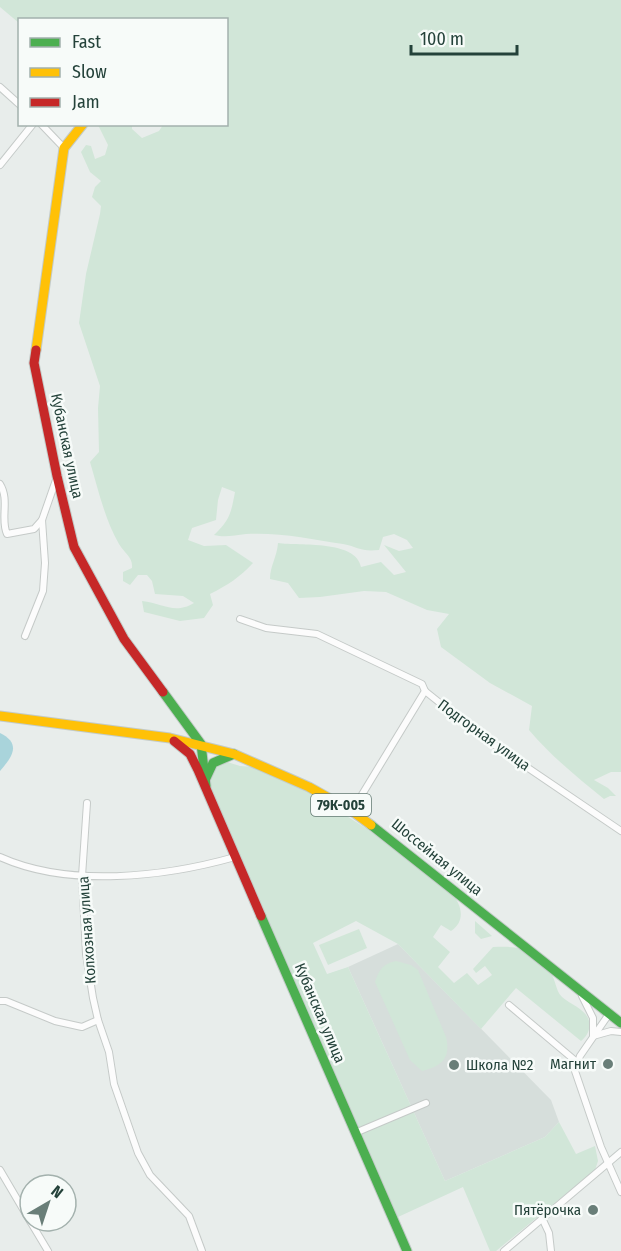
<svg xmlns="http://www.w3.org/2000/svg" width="621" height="1251" viewBox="0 0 621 1251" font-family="'Fira Sans Condensed',sans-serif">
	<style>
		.built { fill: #d6dedb }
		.green { fill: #d1e6d8 }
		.water { fill: #a9d4db }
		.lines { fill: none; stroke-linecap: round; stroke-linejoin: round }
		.street-casing { stroke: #c5cac8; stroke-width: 8 }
		.fast-casing { stroke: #c3cbc8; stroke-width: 11 }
		.slow-casing { stroke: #c3cbc8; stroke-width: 11 }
		.jam-casing { stroke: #c3cbc8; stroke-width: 11 }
		.street { stroke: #fcfcfc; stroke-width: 6 }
		.fast { stroke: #4caf50; stroke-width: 9 }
		.slow { stroke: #ffc107; stroke-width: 9 }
		.jam { stroke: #c62828; stroke-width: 9 }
		.poi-dot { fill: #697e78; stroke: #f7fbf9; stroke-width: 2 }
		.labels { text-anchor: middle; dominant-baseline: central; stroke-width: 5; stroke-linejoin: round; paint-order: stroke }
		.shield { fill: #f7fbf9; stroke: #637a73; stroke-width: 1.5 }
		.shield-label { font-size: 14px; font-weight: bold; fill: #24423a }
		.street-label { font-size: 15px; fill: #24423a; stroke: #f7fbf9 }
		.poi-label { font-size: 15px; fill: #24423a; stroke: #f7fbf9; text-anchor: end }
	</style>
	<rect width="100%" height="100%" fill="#e8edeb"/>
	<path class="built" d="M398,944L551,1100L559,1122L545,1137L445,1181L348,967Z"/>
	<g class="green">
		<path d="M0,0H621V772H611L594,780L608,788L616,796H610L604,799C578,778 551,756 529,730L532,706L490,683L441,647L437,629L449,614L427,610L386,592L364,591L320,597L299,598L288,583L270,579C270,566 277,557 278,543C300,546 356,540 361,567L381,562L394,575L406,572L384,545L399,551L413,548L407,540L394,534L383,537L379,550C360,552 359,547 343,544C312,539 278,532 246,534C234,535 226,538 214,535C230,520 231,513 235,492L222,487L218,500L216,520L192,528L188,540L204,546L226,545L253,563C240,577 228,585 210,594L213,605L204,618L180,621L144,612L142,601C163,603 174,615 194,603L183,596L155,594L152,581L147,575H138L130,585L123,581V572L132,568C133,557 125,554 119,544C105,520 98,489 90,462L99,452L98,408L100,386L79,323L86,274L100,214L101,206L92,197L95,187L101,181L90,172L81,152L86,145L91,146L95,159L105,155L108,145L98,125H132V129L142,138L159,131L163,125L226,124V20H20L19,23L0,7Z"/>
		<path d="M224,761L240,766L254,767L311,793L370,831L451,893C462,904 466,921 451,931L441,925L433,937L450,952L438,967L454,983L467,973L478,985L492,975L485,966L476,973L473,969L493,947C502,947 513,946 521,949C526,951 547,967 550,972C556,979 555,990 562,997C571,1005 586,1009 589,1021C591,1029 587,1036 581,1041L516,988L481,1029L398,944L356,921L313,943L327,974L348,967L445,1181L545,1137L559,1122L576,1154L595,1146L598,1161L595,1170L496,1251H490L463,1187L398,1217L210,786L209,780L215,765Z"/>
		<path d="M475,921L492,936L481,939L475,933Z"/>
		<path d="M359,929L367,948L328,965L319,945Z"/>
		<path d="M396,961L411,965L418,970L446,1037C451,1058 442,1066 422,1071L410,1060L375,982C379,969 383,964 396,961Z"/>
	</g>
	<path class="water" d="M0,733C22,744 12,757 0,771Z"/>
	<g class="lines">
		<g class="street-casing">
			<g id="street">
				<path d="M0,87L20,105"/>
				<path d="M41,124L64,148"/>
				<path d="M0,165L33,124"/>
				<path d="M0,484C10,500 0,519 7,534L34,529L42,520"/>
				<path d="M240,619L266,628L317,634L422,684L425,691L481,736L621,831"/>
				<path d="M25,636L43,591L45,563L42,520L57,477"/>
				<path d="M87,803L82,876L86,954L93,998L98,1020L109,1052L114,1084L138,1153L150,1175L189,1216L202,1251"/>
				<path d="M352,811L425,691"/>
				<path d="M0,857C69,888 164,877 235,857"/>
				<path d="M582,996L593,1018V1036L611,1031L621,1032"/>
				<path d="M0,1001H6L55,1021L82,1027L98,1020"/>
				<path d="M509,1005L578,1063"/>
				<path d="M609,1014L580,1056L575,1071L601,1147L621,1192"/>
				<path d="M355,1133L426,1103"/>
				<path d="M0,1170L30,1221"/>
				<path d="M542,1218L549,1233L551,1251"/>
				<path d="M30,1221L48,1251"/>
				<path d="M504,1251L621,1152"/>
			</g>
		</g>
		<g class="fast-casing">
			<g id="fast">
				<path d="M163,692L201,744L206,786"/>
				<path d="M206,778L213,763L234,754"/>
				<path d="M371,825L621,1023"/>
				<path d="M261,916L407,1251"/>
			</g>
		</g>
		<g class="slow-casing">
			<g id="slow">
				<path d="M36,350L64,148L83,124"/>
				<path d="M0,716L170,738L234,754L309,787L352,811L371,825"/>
			</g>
		</g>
		<g class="jam-casing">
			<g id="jam">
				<path d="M36,350L34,363L57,476L74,547L124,639L163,692"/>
				<path d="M174,741L190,754L198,770L261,916"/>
			</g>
		</g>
		<use href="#street" class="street"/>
		<use href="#fast" class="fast"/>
		<use href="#slow" class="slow"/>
		<use href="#jam" class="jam"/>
	</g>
	<g class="poi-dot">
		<circle cx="608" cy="1064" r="6"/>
		<circle cx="454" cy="1065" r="6"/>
		<circle cx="593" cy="1210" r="6"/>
	</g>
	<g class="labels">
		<rect class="shield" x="311" y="794" width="60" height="22" rx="4.5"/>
		<g class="shield-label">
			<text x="341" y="805">79К-005</text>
		</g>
		<g class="street-label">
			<text transform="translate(67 446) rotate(78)">Кубанская улица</text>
			<text transform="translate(484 735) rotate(36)">Подгорная улица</text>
			<text transform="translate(437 857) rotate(39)">Шоссейная улица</text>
			<text transform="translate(87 930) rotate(-94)">Колхозная улица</text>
			<text transform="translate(320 1013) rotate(67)">Кубанская улица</text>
		</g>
		<g class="poi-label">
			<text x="596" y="1064">Магнит</text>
			<text x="466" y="1065" text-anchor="start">Школа №2</text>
			<text x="581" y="1210">Пятёрочка</text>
		</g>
	</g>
	<rect x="18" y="18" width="210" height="108" fill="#f7fbf9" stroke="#a3b1ad" stroke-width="1.5"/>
	<rect x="30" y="38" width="30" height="9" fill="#4caf50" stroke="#a3b1ad" stroke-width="1.5"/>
	<text x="72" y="48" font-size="18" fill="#24423a">Fast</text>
	<rect x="30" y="68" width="30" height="9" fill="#ffc107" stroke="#a3b1ad" stroke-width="1.5"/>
	<text x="72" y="78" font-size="18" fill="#24423a">Slow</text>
	<rect x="30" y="98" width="30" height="9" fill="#c62828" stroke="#a3b1ad" stroke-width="1.5"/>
	<text x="72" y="108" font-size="18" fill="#24423a">Jam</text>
	<g transform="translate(48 1203) rotate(39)"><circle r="28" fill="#f7fbf9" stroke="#a3b1ad" stroke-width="1.5"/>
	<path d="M0-4.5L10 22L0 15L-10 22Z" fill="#697e78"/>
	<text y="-9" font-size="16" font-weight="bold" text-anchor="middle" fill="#24423a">N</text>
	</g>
	<path d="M411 45v9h106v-9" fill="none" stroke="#24423a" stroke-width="3"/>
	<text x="420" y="45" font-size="18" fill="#24423a" stroke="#f7fbf9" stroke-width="4.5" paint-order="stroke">100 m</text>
</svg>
